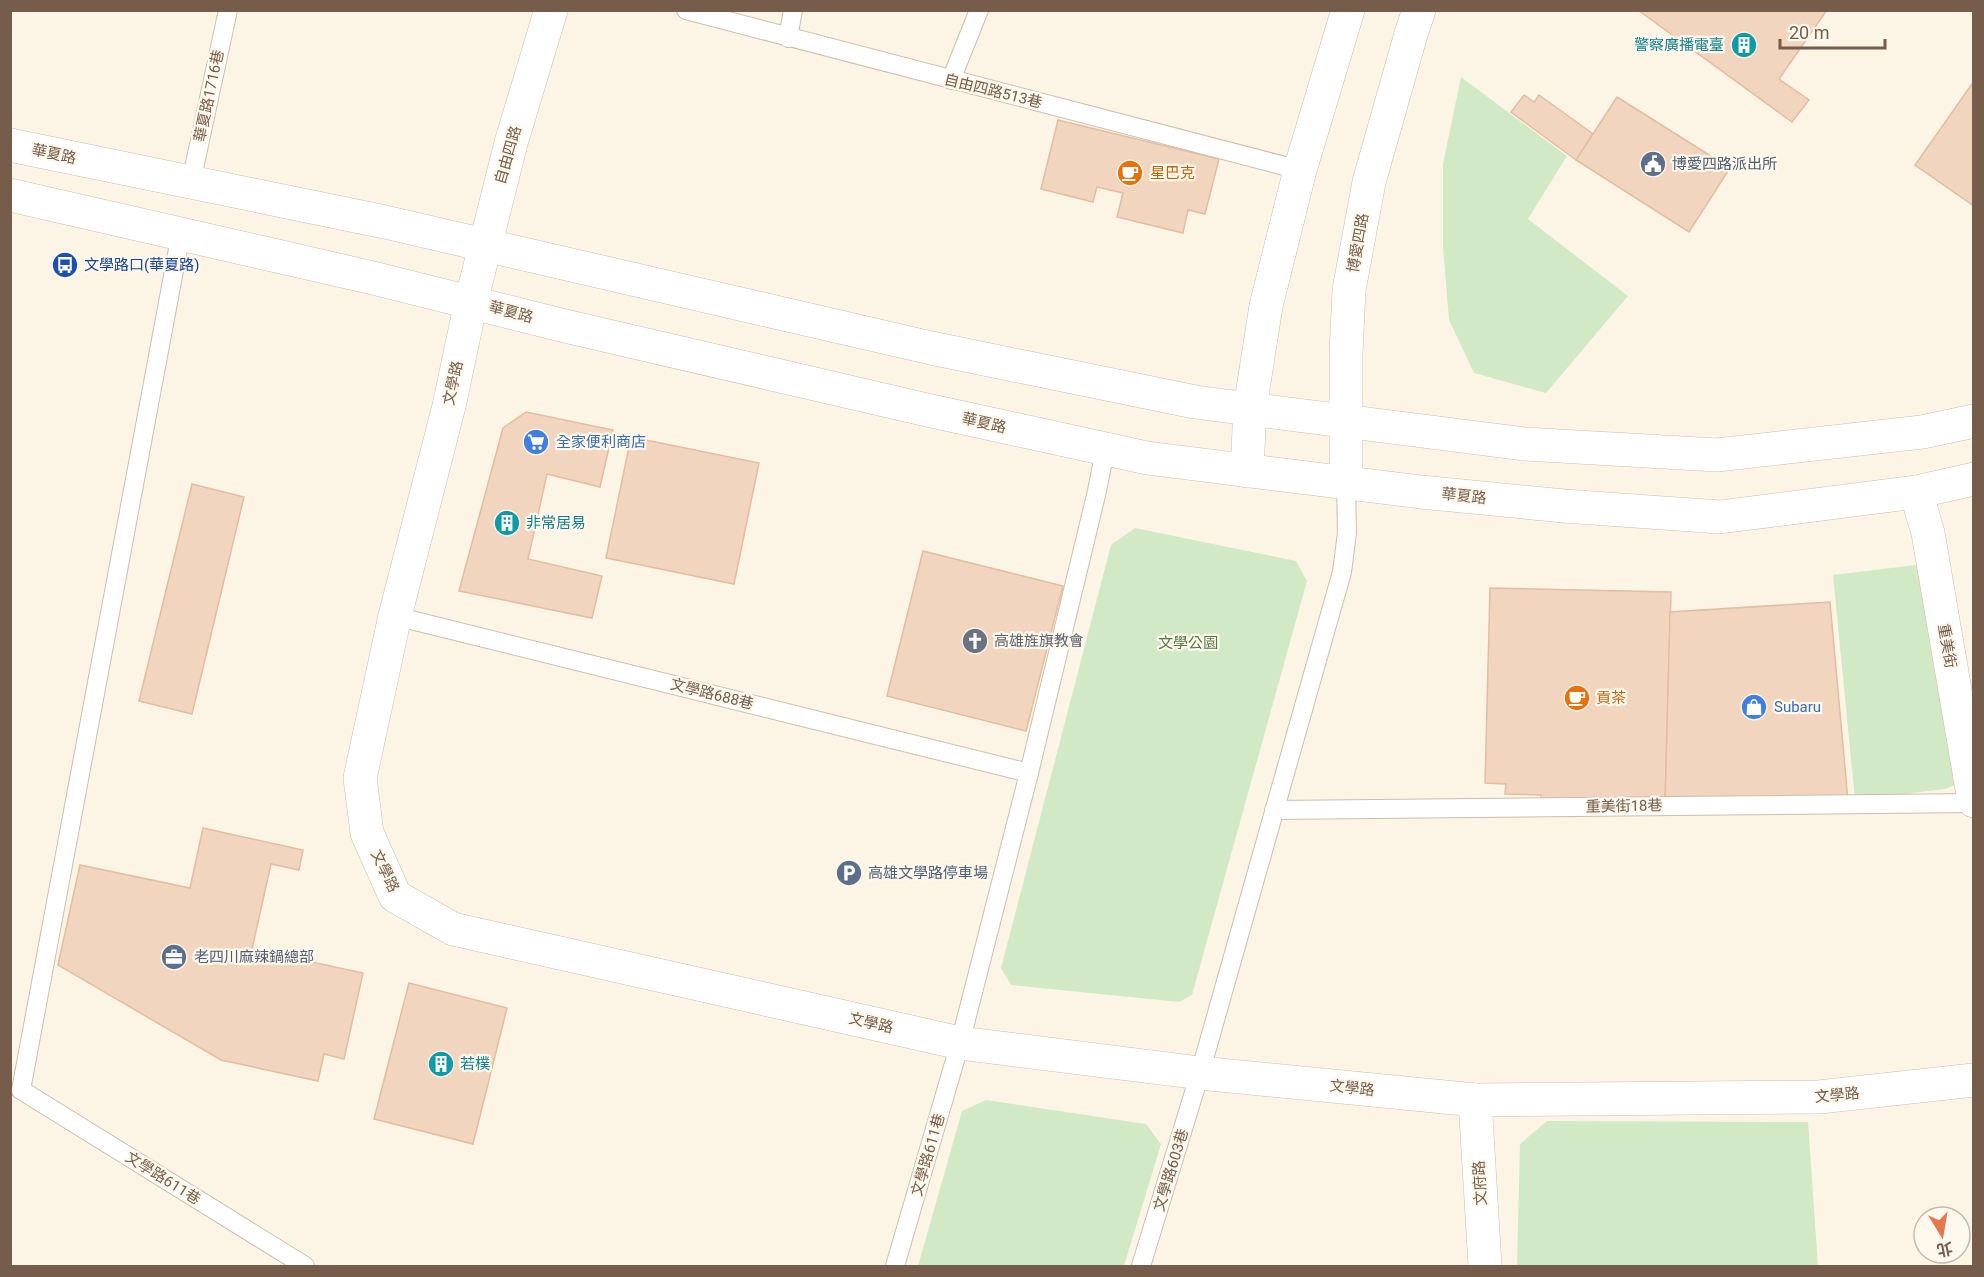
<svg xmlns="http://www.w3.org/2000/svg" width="1984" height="1277" viewBox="0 0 1984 1277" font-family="Roboto,'Noto Sans TC',sans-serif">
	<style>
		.green { fill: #d2e9c5 }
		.building { fill: #f1d5be; stroke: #e3bd9f; stroke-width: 1.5 }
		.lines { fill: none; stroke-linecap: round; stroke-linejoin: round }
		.service-casing { stroke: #cebdad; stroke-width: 20 }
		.minor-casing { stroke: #cebdad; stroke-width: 34 }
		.tertiary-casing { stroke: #cebdad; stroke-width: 34 }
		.service { stroke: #fff; stroke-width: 18 }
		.minor { stroke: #fff; stroke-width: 33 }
		.tertiary { stroke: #fff; stroke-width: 33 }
		.labels { text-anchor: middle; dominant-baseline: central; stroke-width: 4.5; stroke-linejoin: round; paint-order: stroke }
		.culture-label { font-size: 15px; fill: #0d838f; stroke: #fff9ed; text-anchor: start }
		.street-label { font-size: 15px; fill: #755c4b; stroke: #fff9ed }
		.service-label { font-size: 15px; fill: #4e5e75; stroke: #fff9ed; text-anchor: start }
		.food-label { font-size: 15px; fill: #c56008; stroke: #fff9ed; text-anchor: start }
		.transit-label { font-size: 15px; fill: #164399; stroke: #fff9ed; text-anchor: start }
		.shop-label { font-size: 15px; fill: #366cbe; stroke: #fff9ed; text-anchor: start }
		.worship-label { font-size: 15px; fill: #5b616d; stroke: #fff9ed; text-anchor: start }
		.park-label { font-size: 15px; fill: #517a43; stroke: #fff9ed }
	</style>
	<rect width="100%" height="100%" fill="#fcf5e6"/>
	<g class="green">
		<path d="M1461,77L1567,156L1528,219L1628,296L1546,393L1474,373L1449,320L1443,247V164Z"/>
		<path d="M1135,528L1296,561L1307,581L1192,995L1179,1002L1011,985L1001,968L1111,545Z"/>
		<path d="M1916,565L1923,583L1960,783L1945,789L1855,800L1833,575Z"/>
		<path d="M986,1100L1146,1124L1161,1144L1124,1266H918L962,1111Z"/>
		<path d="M1547,1121L1808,1122L1818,1266H1517L1520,1144Z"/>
	</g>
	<g class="building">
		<path d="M1638,10H1827L1779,79L1809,100L1792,122Z"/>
		<path d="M1974,81V206L1915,165Z"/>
		<path d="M1524,95L1534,102L1539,95L1593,134L1576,160L1511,112Z"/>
		<path d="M1617,97L1730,168L1689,232L1576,160Z"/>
		<path d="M1058,120L1219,159L1205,214L1188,210L1183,233L1117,217L1123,193L1097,187L1093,202L1041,189Z"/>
		<path d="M526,412L613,430L600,487L547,474L528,559L602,576L592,618L459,591L503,428Z"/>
		<path d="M631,437L759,463L734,584L606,558Z"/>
		<path d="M192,484L244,497L192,714L139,701Z"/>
		<path d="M923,551L1063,586L1026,731L887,696Z"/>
		<path d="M1490,588L1671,592L1665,805L1541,802V795L1505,794L1506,784L1485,783Z"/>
		<path d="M1830,602L1848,801L1665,805L1670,612Z"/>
		<path d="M203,828L303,850L299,870L271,864L252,949L363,973L344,1059L324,1054L318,1081L221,1060L58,965L80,865L190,888Z"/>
		<path d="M409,983L507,1008L473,1144L374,1119Z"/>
	</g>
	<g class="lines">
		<g class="service-casing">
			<g id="service">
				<path d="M686,10L1300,170"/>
				<path d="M788,38L793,10"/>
				<path d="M951,80L979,10"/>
				<path d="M191,182L228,10"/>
				<path d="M181,233L21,1090L305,1266"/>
				<path d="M395,616L1029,773"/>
				<path d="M1274,810L1974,803"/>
				<path d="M895,1266L960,1043L1029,773L1097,491L1105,450"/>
				<path d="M1141,1266L1200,1073L1342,572L1347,533L1346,484"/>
			</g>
		</g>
		<g class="minor-casing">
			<g id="minor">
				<path d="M471,302L449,406L395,616L360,778L367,833L395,896L453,929L960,1043L1200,1073L1475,1100L1819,1097L1974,1080"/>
				<path d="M1247,471L1250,408L1266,306L1300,170L1348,10"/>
				<path d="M1346,484V353L1349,290L1369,182L1411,34L1419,10"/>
				<path d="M1916,492L1928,533L1974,801"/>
				<path d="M1475,1100L1485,1266"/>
			</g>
		</g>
		<g class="tertiary-casing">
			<g id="tertiary">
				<path d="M10,145L385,222L931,348L1195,402L1524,444L1717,455L1922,432L1974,421"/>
				<path d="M10,195L373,278L565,326L927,410L1147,458L1421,492L1564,506L1720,517L1916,492L1974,479"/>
				<path d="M471,302L511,143L551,10"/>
			</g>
		</g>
		<use href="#service" class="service"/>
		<use href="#minor" class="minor"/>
		<use href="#tertiary" class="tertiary"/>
	</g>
	<defs>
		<g id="building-disc" transform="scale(1.35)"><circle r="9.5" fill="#0f9aa8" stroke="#fff9ed"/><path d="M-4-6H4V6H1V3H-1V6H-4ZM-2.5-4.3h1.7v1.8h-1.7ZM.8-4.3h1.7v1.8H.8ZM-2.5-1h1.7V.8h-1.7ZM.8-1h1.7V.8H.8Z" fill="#fff"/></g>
		<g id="civic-disc" transform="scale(1.35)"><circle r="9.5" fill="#5c6f8a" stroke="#fff9ed"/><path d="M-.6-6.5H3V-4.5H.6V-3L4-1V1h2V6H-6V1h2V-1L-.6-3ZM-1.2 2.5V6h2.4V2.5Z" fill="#fff"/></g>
		<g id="cafe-disc" transform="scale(1.35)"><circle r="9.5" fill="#e8710a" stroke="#fff9ed"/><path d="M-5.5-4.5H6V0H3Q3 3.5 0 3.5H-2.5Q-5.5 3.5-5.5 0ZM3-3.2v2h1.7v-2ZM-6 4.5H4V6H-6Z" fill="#fff"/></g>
		<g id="bus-disc" transform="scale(1.35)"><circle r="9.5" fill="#1a4fb4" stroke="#fff9ed"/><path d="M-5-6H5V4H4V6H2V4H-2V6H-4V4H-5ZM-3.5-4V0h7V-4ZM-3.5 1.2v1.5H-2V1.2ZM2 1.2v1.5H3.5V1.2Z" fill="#fff"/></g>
		<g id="supermarket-disc" transform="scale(1.35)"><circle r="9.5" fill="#3f7fe0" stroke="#fff9ed"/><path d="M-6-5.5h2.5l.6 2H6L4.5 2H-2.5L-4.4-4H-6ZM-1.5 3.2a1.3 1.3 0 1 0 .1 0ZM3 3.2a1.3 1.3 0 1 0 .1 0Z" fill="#fff"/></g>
		<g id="church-disc" transform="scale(1.35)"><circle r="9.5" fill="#6b7280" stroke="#fff9ed"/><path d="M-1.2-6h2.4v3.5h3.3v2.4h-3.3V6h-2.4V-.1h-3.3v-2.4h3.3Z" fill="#fff"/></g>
		<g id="shop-disc" transform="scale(1.35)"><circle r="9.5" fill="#3f7fe0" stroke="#fff9ed"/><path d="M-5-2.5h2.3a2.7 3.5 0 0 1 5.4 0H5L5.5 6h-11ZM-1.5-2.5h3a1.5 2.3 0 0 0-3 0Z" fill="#fff"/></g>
		<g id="parking-disc" transform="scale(1.35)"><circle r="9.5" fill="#5c6f8a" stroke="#fff9ed"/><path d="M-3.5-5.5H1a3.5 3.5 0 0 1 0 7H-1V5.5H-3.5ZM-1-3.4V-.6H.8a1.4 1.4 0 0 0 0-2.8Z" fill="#fff"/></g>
		<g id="office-disc" transform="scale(1.35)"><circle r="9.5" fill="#5c6f8a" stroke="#fff9ed"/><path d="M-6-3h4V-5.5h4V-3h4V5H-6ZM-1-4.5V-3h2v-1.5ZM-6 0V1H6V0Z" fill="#fff"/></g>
	</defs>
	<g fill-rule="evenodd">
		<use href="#building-disc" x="1744" y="45"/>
		<use href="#civic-disc" x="1653" y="164"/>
		<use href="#cafe-disc" x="1130" y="173"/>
		<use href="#bus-disc" x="65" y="265"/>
		<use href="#supermarket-disc" x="536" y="442"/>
		<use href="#building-disc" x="507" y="523"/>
		<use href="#church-disc" x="975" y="641"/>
		<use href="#cafe-disc" x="1577" y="698"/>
		<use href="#shop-disc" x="1754" y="707"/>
		<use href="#parking-disc" x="849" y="873"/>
		<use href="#office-disc" x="174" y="957"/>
		<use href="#building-disc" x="441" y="1064"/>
	</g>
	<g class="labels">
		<g class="culture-label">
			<text x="1724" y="45" text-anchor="end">警察廣播電臺</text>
			<text x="526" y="523">非常居易</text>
			<text x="460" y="1064">若樸</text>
		</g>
		<g class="street-label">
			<text transform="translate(993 91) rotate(14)">自由四路513巷</text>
			<text transform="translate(209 96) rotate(-78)">華夏路1716巷</text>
			<text transform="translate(54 154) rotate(12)">華夏路</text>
			<text transform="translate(508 155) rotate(-74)">自由四路</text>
			<text transform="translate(1358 243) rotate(-80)">博愛四路</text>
			<text transform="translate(511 312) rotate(15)">華夏路</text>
			<text transform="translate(453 383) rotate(-78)">文學路</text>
			<text transform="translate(984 423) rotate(13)">華夏路</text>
			<text transform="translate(1464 496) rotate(6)">華夏路</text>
			<text transform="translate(1947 646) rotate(80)">重美街</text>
			<text transform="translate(712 694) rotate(14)">文學路688巷</text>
			<text transform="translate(1624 806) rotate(-1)">重美街18巷</text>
			<text transform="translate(385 871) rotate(64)">文學路</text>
			<text transform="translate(871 1023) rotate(13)">文學路</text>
			<text transform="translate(1352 1088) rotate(6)">文學路</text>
			<text transform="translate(1837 1095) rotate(-5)">文學路</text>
			<text transform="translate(928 1155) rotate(-74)">文學路611巷</text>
			<text transform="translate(1171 1170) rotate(-73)">文學路603巷</text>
			<text transform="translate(163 1178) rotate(32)">文學路611巷</text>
			<text transform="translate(1480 1183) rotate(-93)">文府路</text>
		</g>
		<g class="service-label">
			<text x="1672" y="164">博愛四路派出所</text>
			<text x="868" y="873">高雄文學路停車場</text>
			<text x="194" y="957">老四川麻辣鍋總部</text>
		</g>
		<g class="food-label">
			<text x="1150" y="173">星巴克</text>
			<text x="1596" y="698">貢茶</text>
		</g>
		<g class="transit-label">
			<text x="84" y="265">文學路口(華夏路)</text>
		</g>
		<g class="shop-label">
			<text x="556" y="442">全家便利商店</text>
			<text x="1774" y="707">Subaru</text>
		</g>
		<g class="worship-label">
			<text x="994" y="641">高雄旌旗教會</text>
		</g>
		<g class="park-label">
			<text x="1188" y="643">文學公園</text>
		</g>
	</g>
	<rect width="1984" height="1277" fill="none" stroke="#755c4b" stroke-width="24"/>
	<g transform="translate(1942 1235) rotate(169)"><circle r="28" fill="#fff9ed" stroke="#c8baac" stroke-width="1.5"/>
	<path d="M0-4.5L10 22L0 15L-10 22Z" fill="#e3774e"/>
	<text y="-9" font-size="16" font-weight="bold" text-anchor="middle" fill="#755c4b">北</text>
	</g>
	<path d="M1780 39v9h105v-9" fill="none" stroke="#755c4b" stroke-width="3"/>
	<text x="1789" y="39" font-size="18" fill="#755c4b" stroke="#fff9ed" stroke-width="4.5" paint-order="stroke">20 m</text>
</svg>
